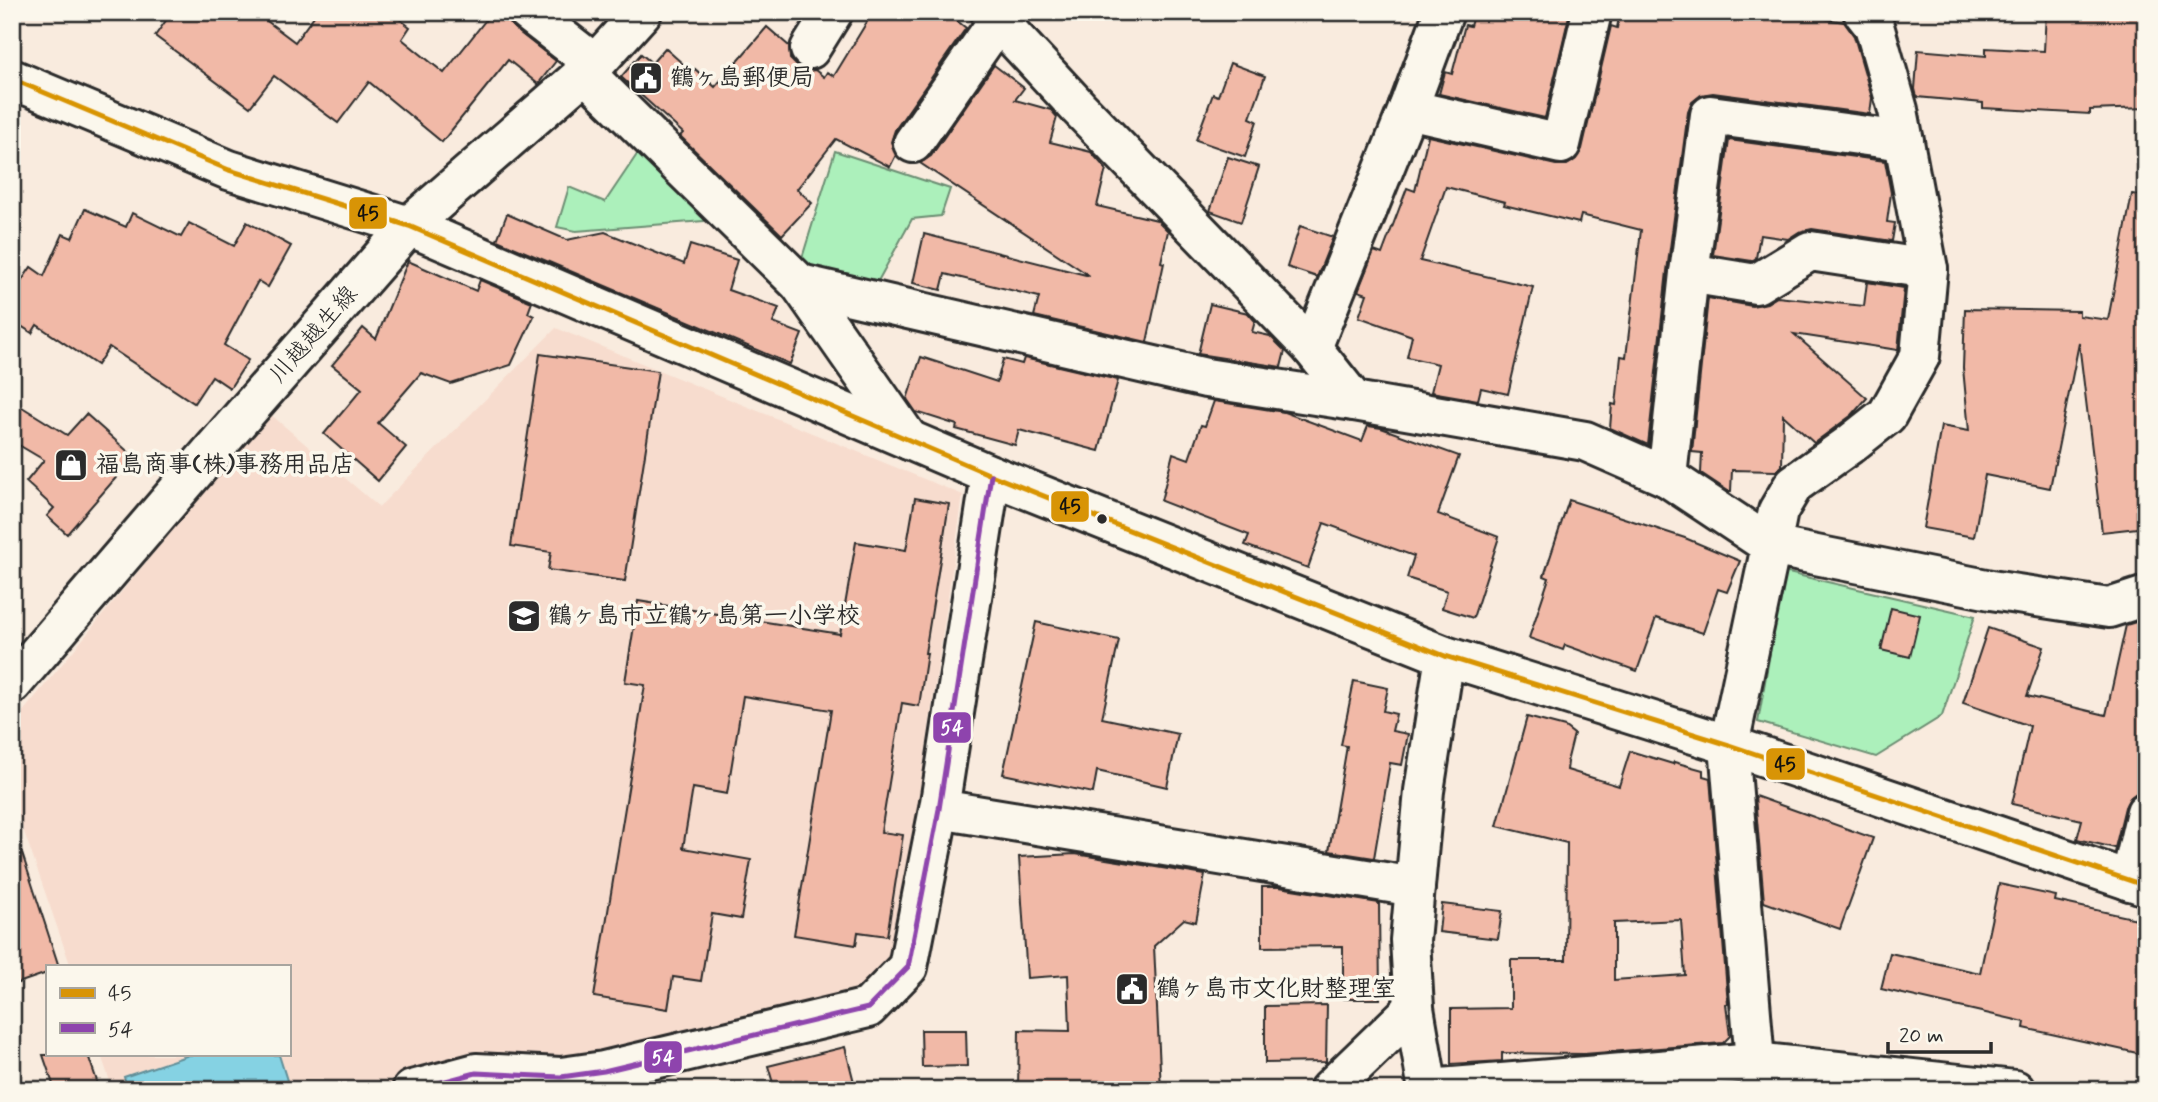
<svg xmlns="http://www.w3.org/2000/svg" width="2158" height="1102" viewBox="0 0 2158 1102" font-family="Mynerve,'Klee One',sans-serif">
	<style>
		.built { fill: #f7dcce }
		.green { fill: #acf0bb; stroke: #6c8e73; stroke-width: 2 }
		.water { fill: #85d2e3; stroke: #618f99; stroke-width: 2 }
		.building { fill: #f1b9a7; stroke: #2b2b2b; stroke-width: 2; fill-rule: evenodd }
		.lines { fill: none; stroke-linecap: round; stroke-linejoin: round }
		.minor-casing { stroke: #2b2b2b; stroke-width: 44 }
		.major-casing { stroke: #2b2b2b; stroke-width: 44 }
		.minor { stroke: #fbf7ec; stroke-width: 38 }
		.major { stroke: #fbf7ec; stroke-width: 38 }
		.bus-1-casing { stroke: #fbf7ec; stroke-width: 10 }
		.bus-2-casing { stroke: #fbf7ec; stroke-width: 10 }
		.bus-1 { stroke: #d89406; stroke-width: 5 }
		.bus-2 { stroke: #8e44ad; stroke-width: 5 }
		.bus-dot { fill: #2b2b2b; stroke: #fbf7ec; stroke-width: 2.5 }
		.labels { text-anchor: middle; dominant-baseline: central; stroke-width: 7; stroke-linejoin: round; paint-order: stroke }
		.poi-label { font-size: 24px; font-weight: bold; fill: #2b2b2b; stroke: #fbf7ec; text-anchor: start }
		.street-label { font-size: 24px; fill: #2b2b2b; stroke: #fbf7ec }
		.line-badge { stroke: #fbf7ec; stroke-width: 2.5 }
		.badge-label { font-size: 19px; text-anchor: middle; font-weight: bold; fill: #fff }
		.pale-badge-label { font-size: 19px; text-anchor: middle; font-weight: bold; fill: #111 }
	</style>
	<rect width="100%" height="100%" fill="#f9ebde"/>
	<filter id="ink" filterUnits="userSpaceOnUse"><feTurbulence type="fractalNoise" baseFrequency=".0143" numOctaves="2"/><feDisplacementMap in="SourceGraphic" scale="14" xChannelSelector="R" yChannelSelector="G"/><feConvolveMatrix kernelMatrix="1 2 1 2 8 2 1 2 1" color-interpolation-filters="sRGB"/></filter>
	<g filter="url(#ink)">
		<path class="built" d="M556,328L963,495L896,952L858,994L603,1061L422,1076L382,1090H113L101,1055H289V967H71L12,797V725L269,413L379,507Z"/>
		<g class="green">
			<path d="M642,147L709,215L704,221L576,231L557,227L569,187L605,202Z"/>
			<path d="M835,151L950,189L941,216L912,219L872,292L798,271Z"/>
			<path d="M1784,572L1975,616L1942,716L1876,757L1758,722Z"/>
		</g>
		<path class="water" d="M189,1055H279L290,1090H128L124,1077Z"/>
		<g class="building">
			<path d="M172,12H255L295,42L317,12H390L410,27L402,39L444,73L492,12H507L508,21L515,29L556,61L538,84L508,60L442,142L369,82L338,123L274,76L250,107L155,36Z"/>
			<path d="M873,12H946L966,28L895,130L891,142L896,155L890,167L836,139L797,189L812,203L782,235L680,136L683,133L621,77L641,54L652,63L665,48L692,72L695,69L715,87L767,27L789,46L790,59L798,67L809,71L815,70L824,77L827,72L834,76Z"/>
			<path d="M1474,12H1554L1569,16L1545,118L1439,94L1445,72L1452,74L1465,25L1470,26Z"/>
			<path d="M1620,12H1782L1844,22L1854,36L1872,98L1870,114L1713,93L1701,95L1692,102L1688,112L1667,271L1648,445L1610,428L1612,404L1616,405L1621,356L1626,357L1641,230L1581,215L1579,223L1504,205L1505,202L1446,187L1420,261L1533,287L1508,394L1481,388L1478,400L1431,392L1438,364L1407,357L1412,336L1359,317L1367,294L1358,291L1374,251L1382,254L1407,188L1415,191L1428,136L1556,165H1567L1576,159L1582,149L1611,26L1617,28Z"/>
			<path d="M2046,12H2146V108L2090,110V114L1983,108V103L1917,97L1915,89L1918,50L1986,56V48L2044,51Z"/>
			<path d="M1230,63L1265,76L1250,118L1257,121L1245,157L1196,140L1213,94L1218,96Z"/>
			<path d="M994,65L1024,88L1015,100L1051,110L1057,117L1050,142L1091,152L1106,169L1097,206L1157,220L1168,231L1161,262L1164,263L1147,342L1034,316L1039,297L945,274L941,290L913,283L924,234L1090,276L920,163L931,156Z"/>
			<path d="M1729,140L1885,161L1891,193L1887,222L1895,223L1892,241L1812,229L1799,232L1788,239L1760,235L1756,258L1752,261L1713,255Z"/>
			<path d="M1228,157L1259,167L1241,222L1210,211Z"/>
			<path d="M2132,194L2146,196V527L2102,532L2079,343L2050,488L1985,475L1974,537L1923,528L1941,426L1969,431L1963,368L1965,309L2079,311V316L2108,320Z"/>
			<path d="M85,209L126,227L132,213L181,237L189,223L234,246L247,222L291,246L268,287L258,281L224,345L248,360L230,388L212,376L194,403L109,347L97,365L37,325L32,333L12,320V295L31,267L44,276L63,234L72,238Z"/>
			<path d="M507,214L567,240L605,232L684,264L690,245L737,260L728,290L779,308L773,323L802,334L790,364L497,240Z"/>
			<path d="M1300,226L1333,237L1317,277L1287,267Z"/>
			<path d="M408,261L476,291L480,280L532,302L528,313L534,316L511,365L451,384L421,373L378,423L406,447L378,481L324,434L362,389L332,365L363,328L376,339Z"/>
			<path d="M1867,282L1904,288L1898,350L1794,334L1867,398L1852,415L1814,443L1783,415L1782,466L1776,471L1732,470L1731,491H1728L1701,473L1702,453L1692,452L1708,298L1752,306L1767,303L1777,297L1864,306Z"/>
			<path d="M1210,304L1248,313L1255,321L1252,332L1270,336L1285,351L1281,367L1198,354Z"/>
			<path d="M540,354L658,371L625,581L548,570L551,552L511,546Z"/>
			<path d="M921,357L997,382L1003,359L1022,364L1024,358L1118,380L1099,451L1019,430L1015,445L956,429L957,425L916,412L907,399Z"/>
			<path d="M1214,401L1284,412L1362,441L1368,426L1381,428L1459,456L1438,514L1499,537L1473,618L1442,608L1447,591L1407,578L1414,556L1324,523L1308,568L1245,545L1249,535L1161,501L1173,453L1189,459L1201,425L1205,426Z"/>
			<path d="M22,407L67,435L86,414L134,457L67,534L47,516L54,508L26,482L44,460L12,441V422Z"/>
			<path d="M915,498L949,504L925,653H927L919,706L902,703L881,832L903,835L887,936L858,932L856,945L794,935L831,710L743,696L727,794L693,788L683,848L751,860L741,919L712,914L701,981L673,977L668,1009L594,997L645,685L625,682L638,601L840,634L856,542L906,550Z"/>
			<path d="M1569,500L1685,538L1740,561L1727,592L1718,589L1703,633L1656,618L1637,671L1565,645L1563,650L1529,638L1549,578L1544,576Z"/>
			<path d="M1891,608L1920,615L1910,657L1881,650Z"/>
			<path d="M2146,619V758L2138,792L2130,798L2125,807L2115,848L2077,839L2082,820L2012,804L2030,726L1963,703L1988,628L2044,647L2027,696L2106,715L2126,625Z"/>
			<path d="M1036,622L1119,640L1102,718L1178,734L1167,787L1097,771L1093,793L1003,774Z"/>
			<path d="M1354,681L1388,688L1383,711L1396,714L1392,731L1408,734L1402,765L1390,763L1374,858L1329,851L1347,746L1341,745Z"/>
			<path d="M1527,717L1565,727L1574,734L1567,762H1568L1567,770L1619,786L1630,751L1673,764L1674,762L1703,770V776L1710,778L1728,1004H1726L1730,1036L1723,1043L1584,1054L1502,1053V1061L1451,1064V1009L1511,1008V960H1566L1567,843L1497,826ZM1681,920L1685,975L1614,980V923Z"/>
			<path d="M1755,796L1873,838L1840,929L1764,902Z"/>
			<path d="M18,841L59,967H47V973L12,985V842Z"/>
			<path d="M1075,854L1205,875L1196,922L1184,919L1154,946L1161,1090H1018L1019,1030L1070,1031L1068,975L1027,978L1019,857Z"/>
			<path d="M1999,884L2056,896L2055,901L2146,921V1055L2024,1028L2025,1022L1881,989L1890,953L1980,973Z"/>
			<path d="M1262,887H1279L1379,903L1380,999H1343V946L1262,947Z"/>
			<path d="M1442,904L1502,911L1498,939L1439,932Z"/>
			<path d="M1327,1005L1326,1062L1265,1063V1006Z"/>
			<path d="M921,1030H966L967,1066L922,1067Z"/>
			<path d="M845,1047L856,1090H775L768,1066Z"/>
			<path d="M43,1055H88L100,1090H55Z"/>
		</g>
		<g class="lines">
			<g class="minor-casing">
				<g id="minor">
					<path d="M528,12L595,64"/>
					<path d="M990,12L1079,108L1312,348L1354,401"/>
					<path d="M810,49L833,12"/>
					<path d="M585,73L800,284L909,440"/>
					<path d="M12,79L229,170L409,226L991,475L1445,656L1729,745L2146,886"/>
					<path d="M1408,109L1561,144L1592,12"/>
					<path d="M913,143L998,21"/>
					<path d="M1689,273L1756,284L1810,251L1928,269"/>
					<path d="M800,284L1206,378L1354,401L1585,441L1667,477L1771,546L1778,511L1794,484L1849,445L1887,415L1920,356L1928,269L1898,110L1874,26L1863,12"/>
					<path d="M1312,348L1408,109L1444,12"/>
					<path d="M1667,477L1689,273L1710,115L1904,141"/>
					<path d="M939,809L1415,887"/>
					<path d="M2130,881L2146,812"/>
					<path d="M1428,1089L1755,1062L2015,1090"/>
					<path d="M412,1090L476,1073L561,1077L604,1071L868,1008L908,967L939,809L991,475"/>
					<path d="M1329,1090L1414,1008"/>
					<path d="M1428,1090L1414,1008L1410,940L1424,791L1445,656"/>
					<path d="M1762,1090L1755,1062L1729,745L1771,546L1991,590L2109,608L2146,596"/>
				</g>
			</g>
			<g class="major-casing">
				<path id="major" d="M12,684L213,450L409,226L595,64L642,12"/>
			</g>
			<use href="#minor" class="minor"/>
			<use href="#major" class="major"/>
			<g class="bus-1-casing">
				<path id="bus-1" d="M12,79L229,170L409,226L991,475L1445,656L1729,745L2146,886"/>
			</g>
			<g class="bus-2-casing">
				<path id="bus-2" d="M412,1090L476,1073L561,1077L604,1071L868,1008L908,967L939,809L991,475"/>
			</g>
			<use href="#bus-1" class="bus-1"/>
			<use href="#bus-2" class="bus-2"/>
		</g>
	</g>
	<defs>
		<g id="civic-square" transform="scale(1.75)"><rect x="-9" y="-9" width="18" height="18" rx="4" fill="#2b2b2b" stroke="#fbf7ec"/><path d="M-.6-6.5H3V-4.5H.6V-3L4-1V1h2V6H-6V1h2V-1L-.6-3ZM-1.2 2.5V6h2.4V2.5Z" fill="#fff"/></g>
		<g id="shop-square" transform="scale(1.75)"><rect x="-9" y="-9" width="18" height="18" rx="4" fill="#2b2b2b" stroke="#fbf7ec"/><path d="M-5-2.5h2.3a2.7 3.5 0 0 1 5.4 0H5L5.5 6h-11ZM-1.5-2.5h3a1.5 2.3 0 0 0-3 0Z" fill="#fff"/></g>
		<g id="school-square" transform="scale(1.75)"><rect x="-9" y="-9" width="18" height="18" rx="4" fill="#2b2b2b" stroke="#fbf7ec"/><path d="M0-5L7-2L0 1L-7-2ZM-4 1L0 2.5L4 1V4Q0 6-4 4Z" fill="#fff"/></g>
	</defs>
	<g fill-rule="evenodd">
		<use href="#civic-square" x="646" y="78"/>
		<use href="#shop-square" x="71" y="465"/>
		<use href="#school-square" x="524" y="616"/>
		<use href="#civic-square" x="1132" y="989"/>
	</g>
	<circle class="bus-dot" cx="1102" cy="519" r="6"/>
	<g class="labels">
		<g class="poi-label">
			<text x="670" y="78">鶴ヶ島郵便局</text>
			<text x="96" y="465">福島商事(株)事務用品店</text>
			<text x="548" y="616">鶴ヶ島市立鶴ヶ島第一小学校</text>
			<text x="1156" y="989">鶴ヶ島市文化財整理室</text>
		</g>
		<g class="street-label">
			<text transform="translate(314 335) rotate(-49)">川越越生線</text>
		</g>
	</g>
	<g class="line-badge">
		<rect x="348" y="196" width="40" height="34" rx="7" fill="#d89406"/>
		<rect x="1050" y="490" width="40" height="33" rx="7" fill="#d89406"/>
		<rect x="932" y="711" width="40" height="33" rx="7" fill="#8e44ad"/>
		<rect x="1765" y="747" width="41" height="34" rx="7" fill="#d89406"/>
		<rect x="643" y="1040" width="40" height="34" rx="7" fill="#8e44ad"/>
	</g>
	<g class="badge-label">
		<text x="952" y="734">54</text>
		<text x="663" y="1064">54</text>
	</g>
	<g class="pale-badge-label">
		<text x="368" y="220">45</text>
		<text x="1070" y="513">45</text>
		<text x="1785" y="771">45</text>
	</g>
	<rect width="2158" height="1102" fill="none" stroke="#fbf7ec" stroke-width="42"/>
	<rect x="21" y="21" width="2116" height="1060" fill="none" stroke="#2b2b2b" stroke-width="2.5" filter="url(#ink)"/>
	<rect x="46" y="965" width="245" height="91" fill="#fbf7ec" stroke="#a8a59f" stroke-width="2"/>
	<rect x="60" y="988" width="35" height="10" fill="#d89406" stroke="#a8a59f" stroke-width="2"/>
	<text x="108" y="1000" font-size="21" fill="#2b2b2b">45</text>
	<rect x="60" y="1023" width="35" height="10" fill="#8e44ad" stroke="#a8a59f" stroke-width="2"/>
	<text x="108" y="1036" font-size="21" fill="#2b2b2b">54</text>
	<path d="M1888 1042v10h103v-10" fill="none" stroke="#2b2b2b" stroke-width="3.5"/>
	<text x="1899" y="1042" font-size="21" fill="#2b2b2b" stroke="#fbf7ec" stroke-width="5" paint-order="stroke">20 m</text>
</svg>
